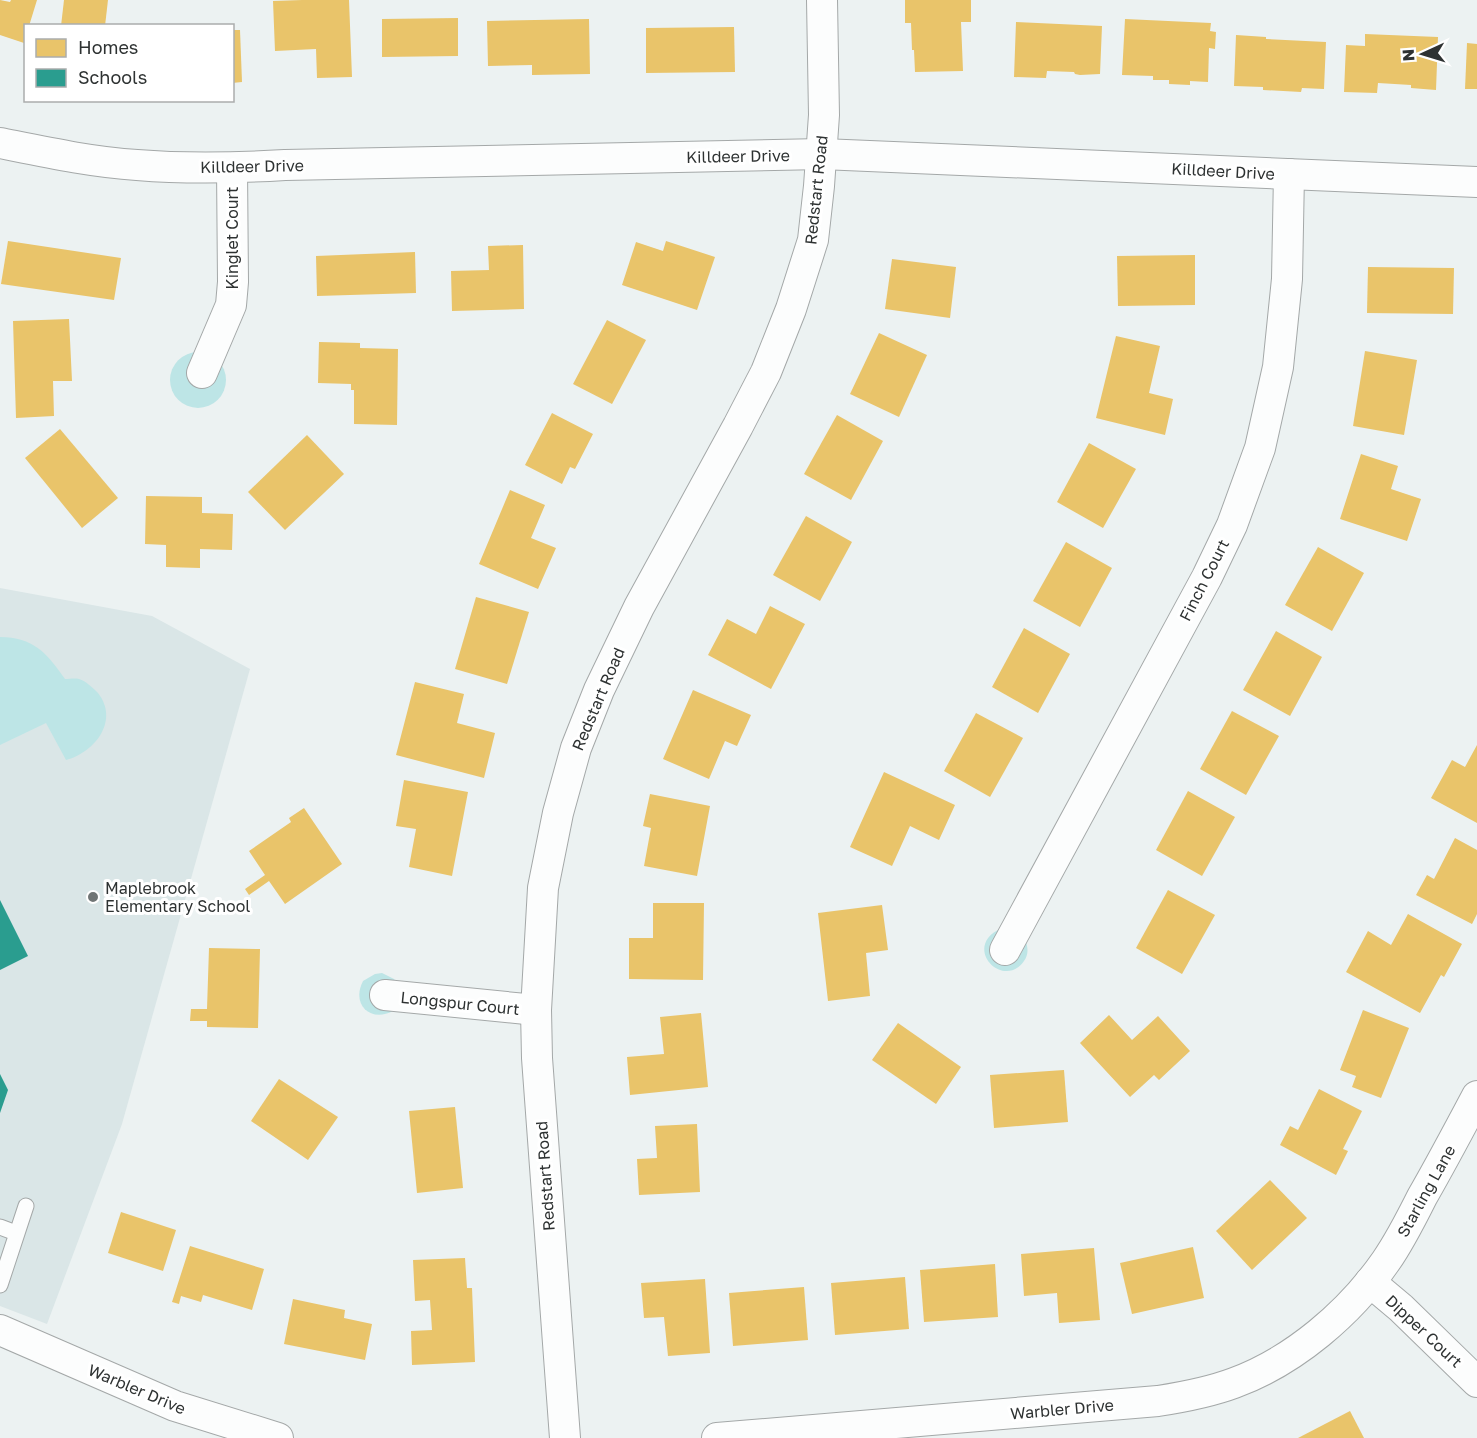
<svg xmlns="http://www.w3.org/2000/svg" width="1477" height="1438" viewBox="0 0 1477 1438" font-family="'Golos Text',sans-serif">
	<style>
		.built { fill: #dae6e7 }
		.green { fill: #bde5e6 }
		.homes { fill: #e9c46a }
		.schools { fill: #2a9d8f }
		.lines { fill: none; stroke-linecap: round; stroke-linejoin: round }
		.lane-casing { stroke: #a4a8a8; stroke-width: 17 }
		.street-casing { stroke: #a4a8a8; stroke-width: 32 }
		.lane { stroke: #fcfdfd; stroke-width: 15 }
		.street { stroke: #fcfdfd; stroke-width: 30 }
		.poi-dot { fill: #707575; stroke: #fff; stroke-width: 2 }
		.labels { text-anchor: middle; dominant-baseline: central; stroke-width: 6; stroke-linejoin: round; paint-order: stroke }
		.street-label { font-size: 16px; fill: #2e3232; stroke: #fff }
		.poi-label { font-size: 16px; fill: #2e3232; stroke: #fff; text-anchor: start }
	</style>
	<rect width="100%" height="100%" fill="#ecf2f2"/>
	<path class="built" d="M0,588L152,616L250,669L122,1124L47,1324L0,1306Z"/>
	<g class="green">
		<circle cx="198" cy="380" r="28"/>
		<path d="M0,637C33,637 47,653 65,679C69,679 75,678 79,679C86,681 93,688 98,693C120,721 94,753 66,760L46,723L0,745Z"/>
		<path d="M1002,928L1025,939C1028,947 1029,954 1024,961C1003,991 960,946 1002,928Z"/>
		<path d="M382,973L394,979L398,985L393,1011C370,1023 351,1004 363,981L375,974Z"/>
	</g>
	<g class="homes">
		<path d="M0,0L10,2L11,0H37L29,26H26L24,43L0,35Z"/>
		<path d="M64,0H108L105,26H61Z"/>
		<path d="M302,0H349L352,77L317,78L316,49L275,51L273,1Z"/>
		<path d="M905,0H971V22H961L963,71L915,72L914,50H912L911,23H905Z"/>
		<path d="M458,18V56L382,57V19Z"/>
		<path d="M589,19L590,74L532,75V65L488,66L487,21Z"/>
		<path d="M1125,19L1211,23L1210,31L1216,32L1215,49L1209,48L1208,82L1190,81V85L1169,84V80H1153V76L1122,75Z"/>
		<path d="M1016,22L1102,26L1100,74L1080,75L1075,74L1074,72L1047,71L1046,78L1014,77Z"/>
		<path d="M734,27L735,72L646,73V28Z"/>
		<path d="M232,30H240L242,82L232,83Z"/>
		<path d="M1365,34L1438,37L1436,90L1411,88V85L1378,83L1377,93L1344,92L1346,45L1365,46Z"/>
		<path d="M1236,35L1266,37V39L1326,42L1324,89L1302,88L1301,92L1263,90V87L1234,86Z"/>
		<path d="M1467,43L1477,44V89H1465Z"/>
		<path d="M8,241L121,258L114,300L1,284Z"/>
		<path d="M666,241L715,257L697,310L622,285L636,242L663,251Z"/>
		<path d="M523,245L524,309L452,311L451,271L489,270L488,246Z"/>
		<path d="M415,252L416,293L317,296L316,256Z"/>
		<path d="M1195,255V305L1118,306L1117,256Z"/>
		<path d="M892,259L956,267L950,318L885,309Z"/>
		<path d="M1368,267L1454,268L1453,314L1367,313Z"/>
		<path d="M69,319L72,381H53L54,416L16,418L13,321Z"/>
		<path d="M607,320L646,340L612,404L573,384Z"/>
		<path d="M879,333L927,355L899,417L850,394Z"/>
		<path d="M1116,336L1160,346L1149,393L1173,399L1165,435L1096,418Z"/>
		<path d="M319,342L360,343V348L398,349L397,425L354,424V390H351V384L318,383Z"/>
		<path d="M1365,351L1417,360L1404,435L1353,426Z"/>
		<path d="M552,413L593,434L575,469L570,467L562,484L525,465Z"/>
		<path d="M837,415L883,441L851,500L804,474Z"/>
		<path d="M60,429L118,498L82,528L25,458Z"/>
		<path d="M307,435L344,474L285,530L248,492Z"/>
		<path d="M1089,443L1136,469L1103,528L1057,502Z"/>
		<path d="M1361,454L1398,466L1391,489L1421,499L1407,541L1340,519Z"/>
		<path d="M510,490L545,505L531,538L556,548L538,589L479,564Z"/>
		<path d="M146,496L202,497V513L233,514L232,550L200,549V568L166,567V545L145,544Z"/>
		<path d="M806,516L852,542L820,601L773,575Z"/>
		<path d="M1066,542L1112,568L1080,627L1033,601Z"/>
		<path d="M1318,547L1364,573L1332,631L1285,605Z"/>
		<path d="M476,597L529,612L507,684L455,669Z"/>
		<path d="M770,606L805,624L771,689L708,655L727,619L756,634Z"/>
		<path d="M1024,628L1070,654L1038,713L992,687Z"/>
		<path d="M1276,631L1322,657L1290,716L1243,690Z"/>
		<path d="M415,682L464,694L457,723L495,733L484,778L396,755Z"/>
		<path d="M693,690L751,715L737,746L725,741L709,779L663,759Z"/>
		<path d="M1232,711L1279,736L1246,795L1200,769Z"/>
		<path d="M976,713L1023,738L990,797L944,771Z"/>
		<path d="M1477,745V823L1431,798L1452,760L1465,767Z"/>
		<path d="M884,772L955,805L939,840L910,826L892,866L850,847Z"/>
		<path d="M404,780L468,792L452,876L409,867L416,829L396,826Z"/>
		<path d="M1188,791L1235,817L1202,876L1156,850Z"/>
		<path d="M650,794L710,806L697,876L644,866L651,828L643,826Z"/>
		<path d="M304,808L342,864L285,904L269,881L249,895L245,889L265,875L249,851L291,822L289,818Z"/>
		<path d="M1455,838L1477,850V914L1472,924L1416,895L1427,875L1434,879Z"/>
		<path d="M1168,890L1215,915L1182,974L1136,948Z"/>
		<path d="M653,903H704L703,980L629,979V938H653Z"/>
		<path d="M882,905L888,950L866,953L870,996L828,1001L818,913Z"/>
		<path d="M1408,914L1462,944L1444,977L1441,975L1420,1013L1346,972L1368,931L1391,945Z"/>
		<path d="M209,948L260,949L258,1028L207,1027V1021H190L191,1009H207Z"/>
		<path d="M1363,1010L1409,1028L1381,1098L1352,1087L1356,1076L1340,1070Z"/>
		<path d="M701,1013L708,1087L630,1095L627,1057L664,1054L660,1017Z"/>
		<path d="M1109,1015L1132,1040L1158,1016L1190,1051L1159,1080L1154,1075L1130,1097L1080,1043Z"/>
		<path d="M898,1023L961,1067L936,1104L872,1060Z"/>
		<path d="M1064,1070L1068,1122L994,1128L990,1075Z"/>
		<path d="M279,1079L338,1117L308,1160L251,1121Z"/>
		<path d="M1319,1089L1362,1111L1343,1149L1348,1151L1336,1175L1280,1145L1290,1126L1298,1130Z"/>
		<path d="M455,1107L463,1188L417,1193L409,1111Z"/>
		<path d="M697,1124L700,1192L639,1195L637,1159L657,1158L655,1126Z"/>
		<path d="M1270,1180L1307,1218L1252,1270L1216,1231Z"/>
		<path d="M121,1212L176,1230L163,1271L108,1253Z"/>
		<path d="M190,1246L264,1269L252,1310L203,1295L201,1302L181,1296L179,1304L172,1302Z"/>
		<path d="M1193,1247L1204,1298L1132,1314L1120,1263Z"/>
		<path d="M1094,1248L1100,1320L1059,1323L1057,1293L1024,1296L1021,1254Z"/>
		<path d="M465,1258L467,1288H472L475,1362L412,1365L411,1331L432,1330L430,1300L415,1301L413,1260Z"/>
		<path d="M995,1264L998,1317L924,1322L920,1270Z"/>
		<path d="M905,1277L909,1329L835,1335L831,1283Z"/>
		<path d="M705,1279L710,1353L668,1356L664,1317L644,1318L641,1283Z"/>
		<path d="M804,1287L808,1340L733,1346L729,1293Z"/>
		<path d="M293,1299L345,1310L344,1318L372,1324L365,1360L284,1344Z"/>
		<path d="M1350,1411L1364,1438H1298Z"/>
	</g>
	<g class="schools">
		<path d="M0,900L28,956L0,970Z"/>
		<path d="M0,1074L8,1090L0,1113Z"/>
	</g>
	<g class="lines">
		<g class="lane-casing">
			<g id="lane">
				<path d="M0,1227L16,1233"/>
				<path d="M0,1285L26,1206"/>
			</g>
		</g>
		<g class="street-casing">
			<g id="street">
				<path d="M0,143C45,152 91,162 137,165C186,169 235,168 285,165L822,154L1477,182"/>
				<path d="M202,373L231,305L233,282L232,168"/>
				<path d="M1005,950L1207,577L1232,525L1260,448L1278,367L1287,279L1289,174"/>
				<path d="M385,995L536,1010"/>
				<path d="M1370,1282L1401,1308L1477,1382"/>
				<path d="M0,1330L175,1406L278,1438"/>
				<path d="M565,1438L537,1058L536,1010L543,888L558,813L576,748L599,690L639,607L738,426L766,372L791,309L813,240L819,186L824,115L822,0"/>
				<path d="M717,1438L1158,1401C1184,1397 1210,1392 1234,1383C1294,1361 1350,1313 1386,1261C1400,1241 1411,1219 1422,1197C1441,1164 1459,1130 1477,1096"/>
			</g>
		</g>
		<use href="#lane" class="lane"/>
		<use href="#street" class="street"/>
	</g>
	<circle class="poi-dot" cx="93" cy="897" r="6"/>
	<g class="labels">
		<g class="street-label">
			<text transform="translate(738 156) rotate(-1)">Killdeer Drive</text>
			<text transform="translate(252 166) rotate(-1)">Killdeer Drive</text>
			<text transform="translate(1223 171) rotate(3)">Killdeer Drive</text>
			<text transform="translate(816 190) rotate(-84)">Redstart Road</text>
			<text transform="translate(232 238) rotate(-90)">Kinglet Court</text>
			<text transform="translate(1204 580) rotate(-63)">Finch Court</text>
			<text transform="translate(598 699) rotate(-67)">Redstart Road</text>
			<text transform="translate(460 1003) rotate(6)">Longspur Court</text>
			<text transform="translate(545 1176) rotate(-94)">Redstart Road</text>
			<text transform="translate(1426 1191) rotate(-61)">Starling Lane</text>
			<text transform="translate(1424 1331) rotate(43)">Dipper Court</text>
			<text transform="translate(137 1389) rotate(23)">Warbler Drive</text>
			<text transform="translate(1062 1409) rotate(-5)">Warbler Drive</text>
		</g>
		<g class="poi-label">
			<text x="105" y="888">Maplebrook<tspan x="105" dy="18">Elementary School</tspan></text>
		</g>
	</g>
	<rect x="24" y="24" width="210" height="78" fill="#ffffff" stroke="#abadad" stroke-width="1.5"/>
	<rect x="36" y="39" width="30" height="18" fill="#e9c46a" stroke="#abadad" stroke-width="1.5"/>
	<text x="78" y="54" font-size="18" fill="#2e3232">Homes</text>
	<rect x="36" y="69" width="30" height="18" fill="#2a9d8f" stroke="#abadad" stroke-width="1.5"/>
	<text x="78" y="84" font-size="18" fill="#2e3232">Schools</text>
	<g transform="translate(1423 54) rotate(266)" stroke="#ffffff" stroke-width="4.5" paint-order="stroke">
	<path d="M0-4.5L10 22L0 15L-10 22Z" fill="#2e3232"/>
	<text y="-9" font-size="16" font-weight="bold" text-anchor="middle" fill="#2e3232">N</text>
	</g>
</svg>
